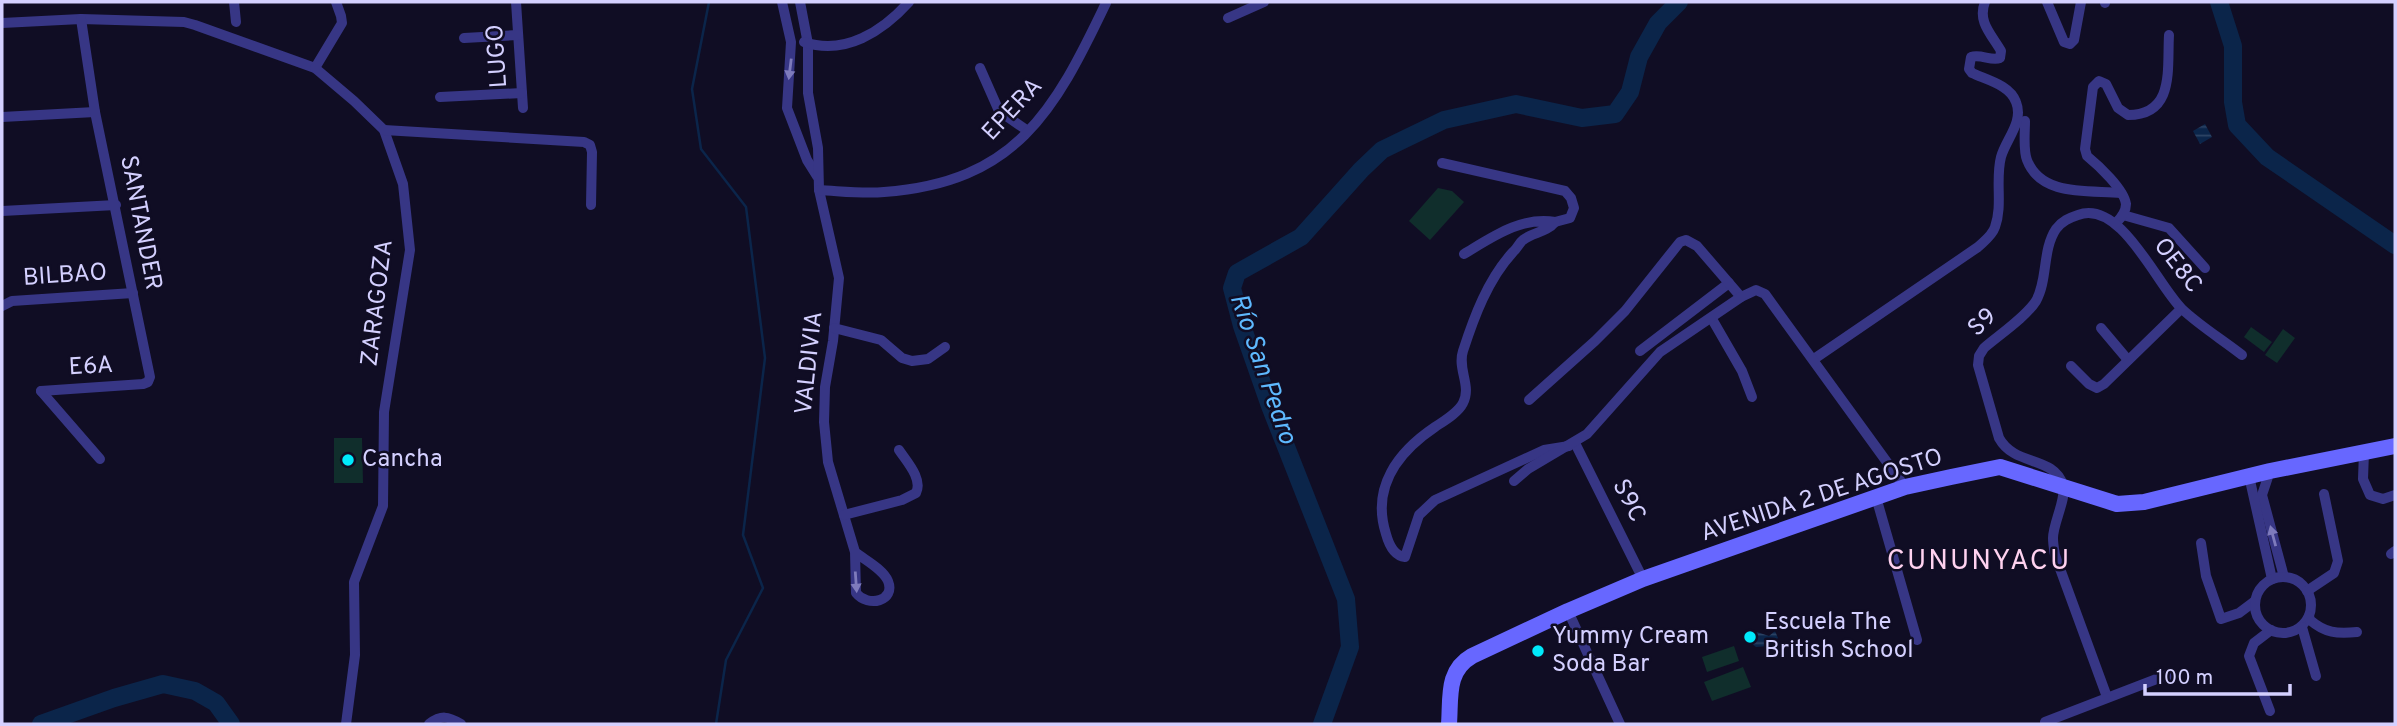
<svg xmlns="http://www.w3.org/2000/svg" width="2397" height="726" viewBox="0 0 2397 726" font-family="Overpass,sans-serif">
	<style>
		.pitch { fill: #102e2c }
		.water { fill: url(#water-rules) }
		.lines { fill: none; stroke-linecap: round; stroke-linejoin: round }
		.stream { stroke: #0b254a; stroke-width: 2.5 }
		.river { stroke: #0b254a; stroke-width: 18 }
		.minor { stroke: #373685; stroke-width: 10 }
		.secondary { stroke: #6767ff; stroke-width: 16 }
		.oneway { fill: #7e7bbc }
		.poi-dot { fill: #00e9fb; stroke: #100d24; stroke-width: 2.5 }
		.labels { text-anchor: middle; dominant-baseline: central; stroke-width: 5; stroke-linejoin: round; paint-order: stroke }
		.street-label { font-size: 24px; fill: #d4d0ff; stroke: #100d24 }
		.poi-label { font-size: 24px; fill: #d4d0ff; stroke: #100d24; text-anchor: start }
		.water-label { font-size: 26px; font-style: italic; fill: #5eb9ff; stroke: #100d24 }
		.quarter-label { font-size: 28px; letter-spacing: 2px; fill: #ffd2f0; stroke: #100d24 }
	</style>
	<defs>
		<pattern id="water-rules" width="6" height="5" patternUnits="userSpaceOnUse" patternTransform="scale(1.75)"><rect width="6" height="5" fill="#0b254a"/><path d="M0 2.5h6" fill="none" stroke="#2e4465"/></pattern>
	</defs>
	<rect width="100%" height="100%" fill="#100d24"/>
	<g class="pitch">
		<path d="M1438,188L1452,191L1464,202L1430,240L1409,221Z"/>
		<path d="M2251,327L2272,342L2264,352L2244,337Z"/>
		<path d="M2283,329L2295,338L2277,363L2265,355Z"/>
		<path d="M334,438H362L363,483H334Z"/>
		<path d="M1734,646L1739,661L1707,672L1702,657Z"/>
		<path d="M1743,667L1751,687L1712,701L1704,682Z"/>
	</g>
	<g class="water">
		<path d="M2205,124L2212,137L2200,144L2193,131Z"/>
		<path d="M1775,631L1778,638L1768,646L1756,647L1751,643V637L1753,633L1757,632L1769,636Z"/>
	</g>
	<g class="lines">
		<path class="stream" d="M709,2L692,89L701,149L746,207L765,358L743,535L763,588L726,660L716,724"/>
		<g class="river">
			<path d="M2219,2L2233,46V102L2237,125L2267,157L2395,245"/>
			<path d="M41,724L114,698L163,684L195,691L216,703L231,724"/>
			<path d="M1322,724L1350,647L1346,599L1270,406L1242,326L1232,288L1237,273L1301,237L1361,170L1382,150L1444,120L1516,104L1582,118L1615,114L1630,92L1639,57L1658,23L1679,2"/>
		</g>
		<g class="minor">
			<path d="M234,2L236,22"/>
			<path d="M516,2L523,108"/>
			<path d="M782,2L791,42L787,108L807,160L817,176"/>
			<path d="M800,2L808,44V93L818,148L819,190L839,278L833,341L825,387L824,422L828,462L855,552L856,593C868,608 896,601 888,581C883,569 865,560 855,552"/>
			<path d="M2047,2L2064,42L2070,44L2074,40L2081,2"/>
			<path d="M2105,2V3"/>
			<path d="M1228,18L1264,2"/>
			<path d="M2,23L81,19L184,22L195,25L315,68L354,101L384,130L403,184L410,250L384,412L383,506L354,582L355,655L346,724"/>
			<path d="M464,38L518,35"/>
			<path d="M804,42C845,56 883,31 909,2"/>
			<path d="M315,68L342,23L341,16L336,2"/>
			<path d="M980,68L999,111L1028,131"/>
			<path d="M440,97L522,93"/>
			<path d="M2,117L95,112"/>
			<path d="M2025,121C2025,133 2023,150 2027,160C2041,197 2089,190 2121,193"/>
			<path d="M384,130L584,142L590,145L592,152L591,205"/>
			<path d="M1442,163L1565,191L1571,198L1574,208L1570,218L1555,222"/>
			<path d="M819,190C840,191 863,194 884,192C1016,182 1054,112 1106,3"/>
			<path d="M2,211L116,205"/>
			<path d="M2123,215L2169,228L2205,268"/>
			<path d="M2116,223C2121,218 2126,212 2126,204C2124,189 2098,165 2087,156L2085,149L2093,87L2099,81L2106,84L2118,108L2128,115C2175,115 2167,69 2169,35"/>
			<path d="M1464,254C1491,238 1521,216 1555,222C1546,233 1533,232 1523,240C1519,243 1517,249 1513,252C1488,279 1474,317 1463,351C1457,369 1472,386 1463,403C1458,413 1444,421 1435,427C1398,452 1371,487 1386,534C1389,545 1394,556 1405,557L1419,515L1435,500L1544,450L1569,446"/>
			<path d="M2,306L12,301L133,293"/>
			<path d="M1712,319L1742,371L1752,397"/>
			<path d="M834,328L881,340L902,358L912,361L928,359L945,347"/>
			<path d="M2101,328L2128,360"/>
			<path d="M1640,351L1729,283"/>
			<path d="M1814,359L1978,247C1984,241 1992,236 1995,227C2003,205 1995,180 2001,157C2006,139 2024,122 2016,102C2010,85 1987,80 1972,73L1969,69L1971,57C1981,54 1991,61 2000,58L2001,51C1992,35 1977,22 1985,2"/>
			<path d="M2071,366L2089,384L2097,388L2104,384L2181,309"/>
			<path d="M41,391L143,384L148,382L150,377L95,112L81,19"/>
			<path d="M41,391L100,459"/>
			<path d="M1529,400L1595,341L1625,311L1680,242L1686,240L1697,246L1741,297"/>
			<path d="M1575,443L1643,579"/>
			<path d="M2364,452L2363,479L2370,495L2383,499L2395,495"/>
			<path d="M2270,471L2262,495L2284,577"/>
			<path d="M2249,476L2272,579"/>
			<path d="M1514,481L1528,469L1587,434L1660,352L1741,297L1756,290L1765,294L1905,487"/>
			<path d="M1876,497L1917,640"/>
			<path d="M844,515L902,500L916,493C923,479 907,462 899,450"/>
			<path d="M2201,543L2206,576L2221,619L2239,613L2255,601"/>
			<path d="M2391,554L2395,551"/>
			<circle cx="2283" cy="605" r="28"/>
			<path d="M2307,591L2334,573L2338,561L2324,494"/>
			<path d="M1568,611L1620,724"/>
			<path d="M2309,616L2310,620C2325,633 2337,634 2357,632"/>
			<path d="M2302,627L2316,676"/>
			<path d="M2107,697L2055,555C2054,549 2053,544 2053,538C2053,523 2067,498 2063,485C2053,455 2015,467 1999,438L1978,365L1979,356L1984,348C1999,335 2026,317 2036,301C2048,280 2042,250 2056,229C2062,221 2069,218 2078,215C2121,199 2157,285 2182,309C2200,326 2223,340 2242,355"/>
			<path d="M2270,711L2249,656L2254,643L2271,630"/>
			<path d="M2045,722L2167,675H2172"/>
			<path d="M429,724C441,715 448,716 461,724"/>
		</g>
		<path class="secondary" d="M1449,724C1451,697 1446,671 1472,656L1568,611L1643,579L1905,487L1951,477L2000,467L2117,504L2144,502L2270,471L2395,446"/>
	</g>
	<defs><path id="oneway-solid" d="M-6-.8H1V-3.2L6.5 0L1 3.2V.8H-6Z" transform="scale(1.75)"/></defs>
	<g class="oneway">
		<use href="#oneway-solid" transform="translate(790 69) rotate(97)"/>
		<use href="#oneway-solid" transform="translate(2273 536) rotate(-105)"/>
		<use href="#oneway-solid" transform="translate(856 582) rotate(86)"/>
	</g>
	<g class="poi-dot">
		<circle cx="348" cy="460" r="7"/>
		<circle cx="1750" cy="637" r="7"/>
		<circle cx="1538" cy="651" r="7"/>
	</g>
	<g class="labels">
		<g class="street-label">
			<text transform="translate(498 56) rotate(-94)">LUGO</text>
			<text transform="translate(1013 110) rotate(-47)">EPERA</text>
			<text transform="translate(140 223) rotate(79)">SANTANDER</text>
			<text transform="translate(2177 266) rotate(52)">OE8C</text>
			<text transform="translate(65 276) rotate(-4)">BILBAO</text>
			<text transform="translate(378 303) rotate(-83)">ZARAGOZA</text>
			<text transform="translate(1983 323) rotate(-44)">S9</text>
			<text transform="translate(810 363) rotate(-84)">VALDIVIA</text>
			<text transform="translate(91 367) rotate(-3)">E6A</text>
			<text transform="translate(1822 496) rotate(-18)">AVENIDA 2 DE AGOSTO</text>
			<text transform="translate(1628 501) rotate(63)">S9C</text>
		</g>
		<g class="poi-label">
			<text x="362" y="460">Cancha</text>
			<text x="1764" y="623">Escuela The<tspan x="1764" dy="28">British School</tspan></text>
			<text x="1552" y="637">Yummy Cream<tspan x="1552" dy="28">Soda Bar</tspan></text>
		</g>
		<g class="water-label">
			<text transform="translate(1262 369) rotate(71)">Río San Pedro</text>
		</g>
		<g class="quarter-label">
			<text x="1979" y="562">CUNUNYACU</text>
		</g>
	</g>
	<rect width="2397" height="726" fill="none" stroke="#d4d0ff" stroke-width="7"/>
	<path d="M2145 684v10h145v-10" fill="none" stroke="#d4d0ff" stroke-width="3.5"/>
	<text x="2156" y="684" font-size="21" fill="#d4d0ff" stroke="#100d24" stroke-width="5" paint-order="stroke">100 m</text>
</svg>
